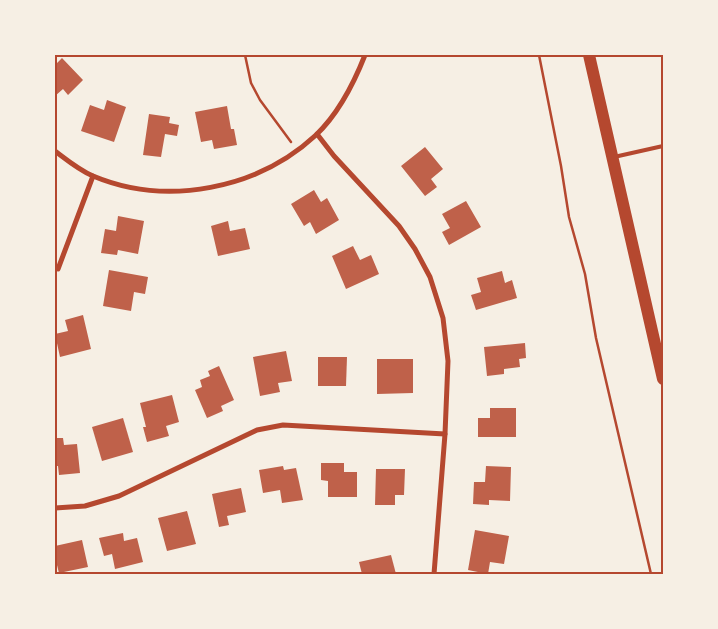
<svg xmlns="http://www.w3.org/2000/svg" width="718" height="629" viewBox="0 0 718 629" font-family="'Crimson Pro',serif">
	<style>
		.building { fill: #bf614a }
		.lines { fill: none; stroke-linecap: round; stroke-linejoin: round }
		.path { stroke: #b5482f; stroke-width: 2.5 }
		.service { stroke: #b5482f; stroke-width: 4 }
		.minor { stroke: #b5482f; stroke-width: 5 }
		.primary { stroke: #b5482f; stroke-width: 12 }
		.neatline { fill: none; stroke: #b5482f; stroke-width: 2 }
	</style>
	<rect width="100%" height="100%" fill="#f6efe4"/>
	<g class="building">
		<path d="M62,58L83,80L68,95L63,89L55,96V65Z"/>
		<path d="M107,100L126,107L114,142L81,131L90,105L104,110Z"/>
		<path d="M227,106L231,129H234L237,145L214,149L212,140L201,142L195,112Z"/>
		<path d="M149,114L170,117L169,123L179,125L177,136L165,134L161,157L143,155Z"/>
		<path d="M425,147L443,169L431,179L437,187L425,196L401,166Z"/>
		<path d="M314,190L321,202L327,198L339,220L316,234L310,222L304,226L291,204Z"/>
		<path d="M466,201L481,227L449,245L442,232L450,228L442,214Z"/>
		<path d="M118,216L144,221L138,254L118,250L117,255L101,253L105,229L116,231Z"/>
		<path d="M228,221L230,231L245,228L250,249L218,256L211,226Z"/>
		<path d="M353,246L360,260L371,255L379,274L346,289L332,256Z"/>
		<path d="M109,270L148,277L145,294L134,292L131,311L103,306Z"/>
		<path d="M502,271L505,283L512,280L517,298L476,310L471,295L481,292L477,278Z"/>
		<path d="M83,315L91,349L60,357L55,334L68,331L65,320Z"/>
		<path d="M525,343L526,358L519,359L520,367L504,369V374L487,376L484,347Z"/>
		<path d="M286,351L292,381L278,383L280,392L260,396L253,357Z"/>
		<path d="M318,357H347L346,386H318Z"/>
		<path d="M377,359H413V393L377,394Z"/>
		<path d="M219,366L234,400L221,406L223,411L207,418L195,390L202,387L200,380L210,376L208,371Z"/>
		<path d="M172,395L179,422L166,426L169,436L147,442L143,427H146L140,403Z"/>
		<path d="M490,408H516V437H478V418H490Z"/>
		<path d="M123,418L133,452L102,461L92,427Z"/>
		<path d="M55,438H63L64,445L77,444L80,473L59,475L58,466H55Z"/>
		<path d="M321,463H344V472H357V497H328V481L321,480Z"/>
		<path d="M283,466L284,470L296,468L303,500L282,503L280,490L263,493L259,470Z"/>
		<path d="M486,466L511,467L510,501L489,500V505L473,504L474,482H485Z"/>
		<path d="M376,469H405L404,495H395V505H375Z"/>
		<path d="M241,488L246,512L227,516L229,525L219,527L212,494Z"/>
		<path d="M187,511L196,544L167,551L158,518Z"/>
		<path d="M475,530L509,536L504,564L490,562L488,574L468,570Z"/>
		<path d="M123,533L124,541L137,538L143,562L115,569L112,554L104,556L99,538Z"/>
		<path d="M82,540L88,567L59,573L56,561H55V546Z"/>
		<path d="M391,555L396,574H362L359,562Z"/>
	</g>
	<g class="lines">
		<g class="path">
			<path d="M245,55L251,83L260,100L291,142"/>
			<path d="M539,55L561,166L569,217L585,274L596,338L651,574"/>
		</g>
		<path class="service" d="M614,157L663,146"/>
		<g class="minor">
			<path d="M317,134L334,156L399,226L415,249L430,277L443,318L448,361L445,434L434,574"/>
			<path d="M55,151C67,160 79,170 93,176C167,207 258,189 316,135C338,114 354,83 365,55"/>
			<path d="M58,269L93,176"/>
			<path d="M55,508L85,506L119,496L257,430L283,425L445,434"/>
		</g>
		<path class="primary" d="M589,55L663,379"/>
	</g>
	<rect width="718" height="629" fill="none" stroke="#f6efe4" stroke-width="112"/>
	<rect x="56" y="56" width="606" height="517" class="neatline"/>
</svg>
